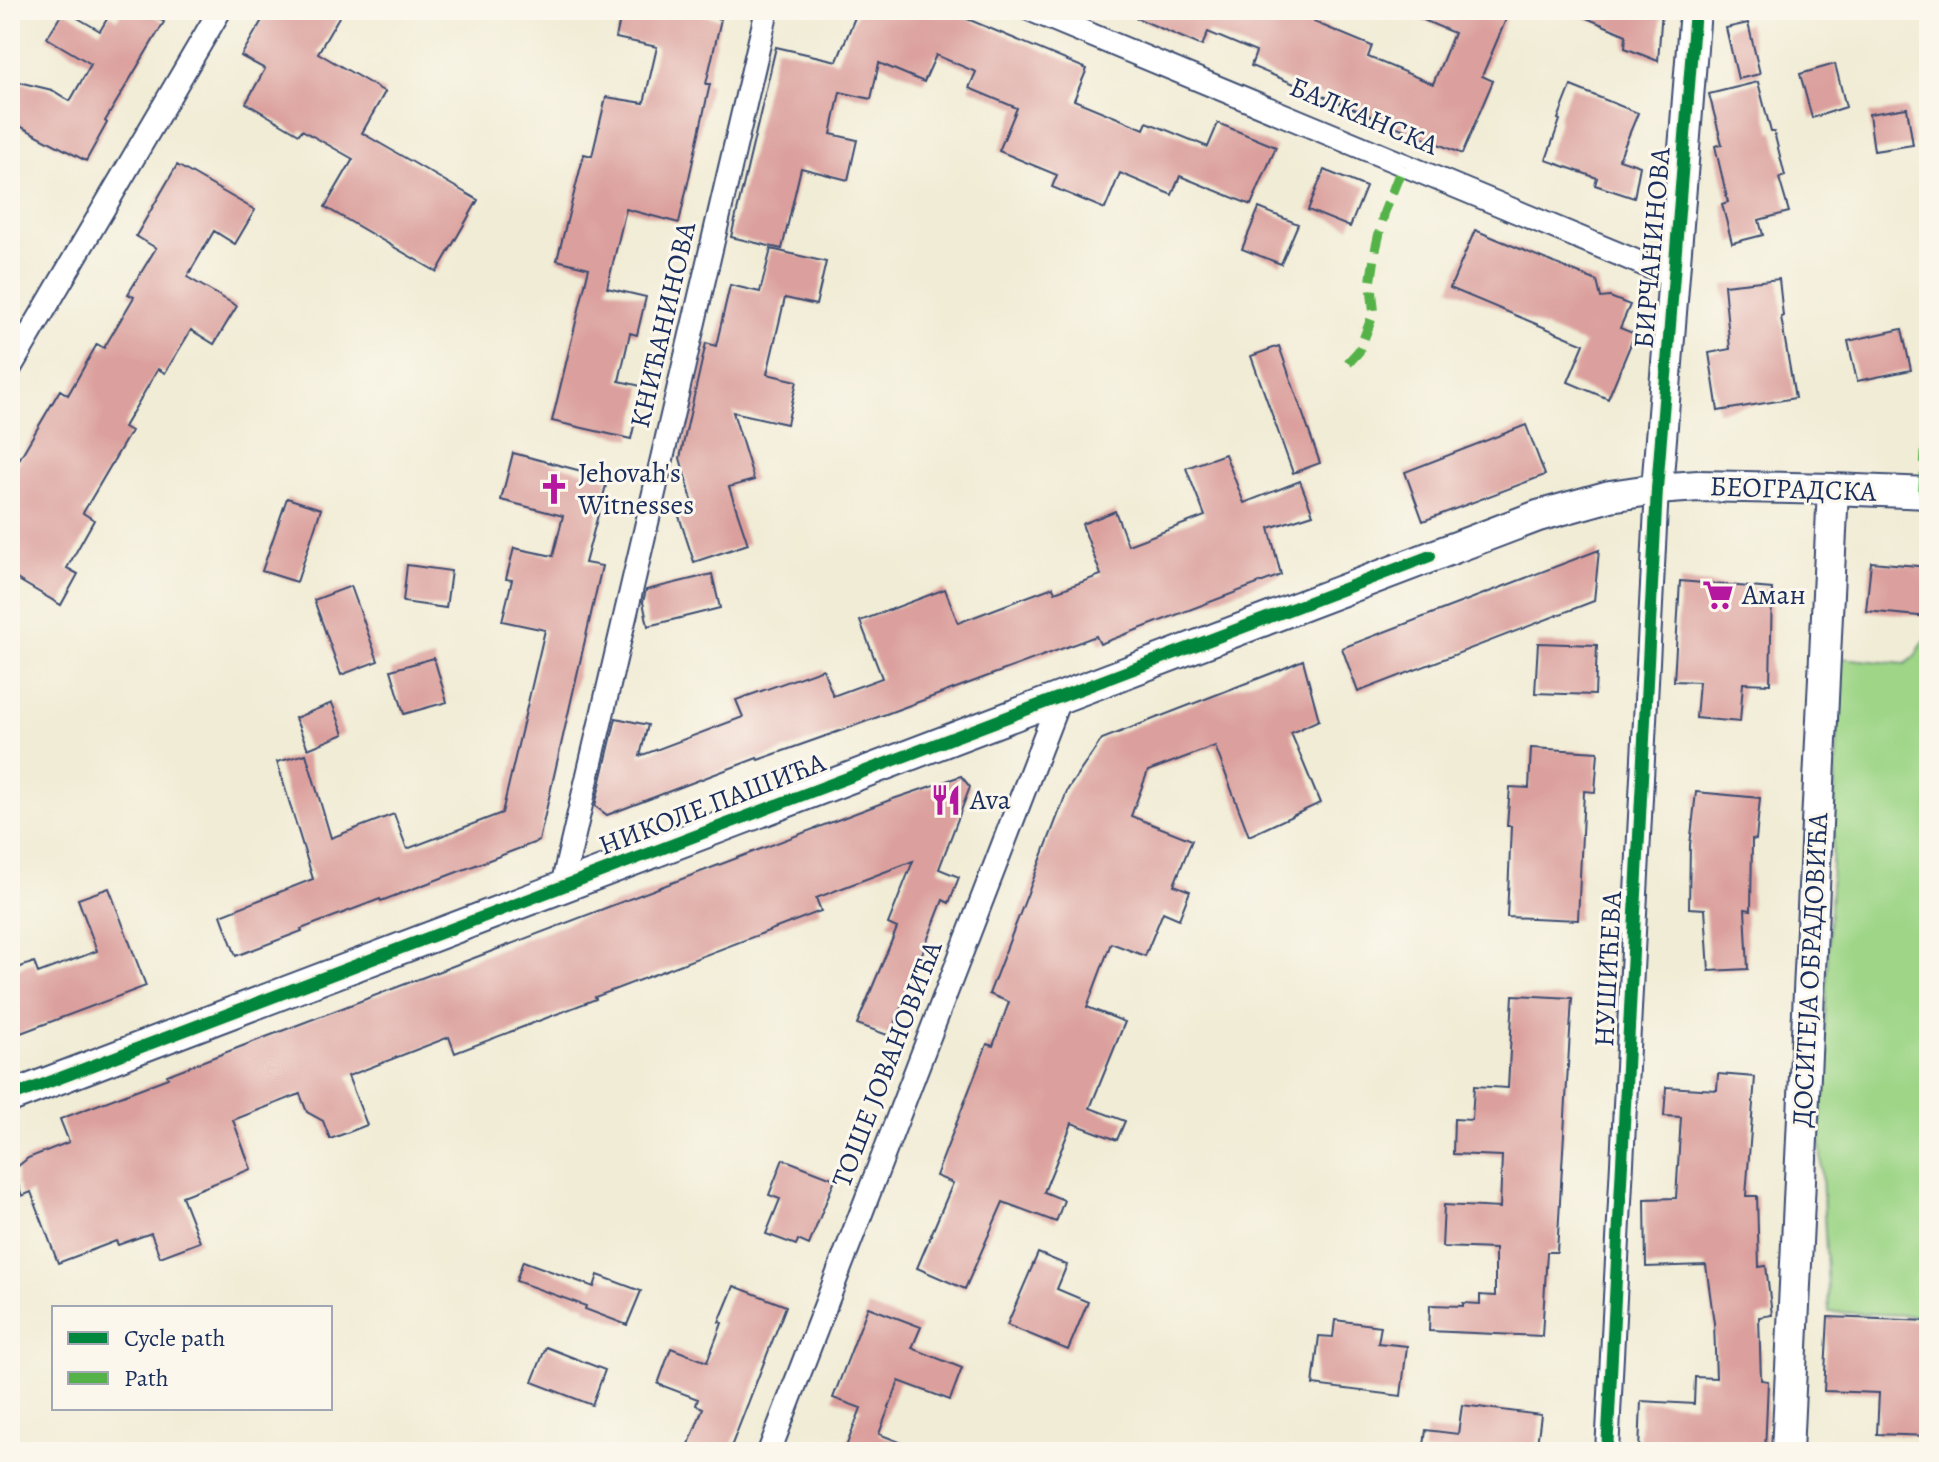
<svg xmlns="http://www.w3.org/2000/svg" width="1939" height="1462" viewBox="0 0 1939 1462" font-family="Alegreya,serif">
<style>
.green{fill:#9ed587;stroke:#5c8272;stroke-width:2}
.building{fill:#dba09d}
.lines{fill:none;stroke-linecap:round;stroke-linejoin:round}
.street-casing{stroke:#3b4b70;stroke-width:26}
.secondary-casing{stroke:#3b4b70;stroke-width:34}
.street{stroke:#fff;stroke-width:22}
.secondary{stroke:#fff;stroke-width:30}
.quiet{stroke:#55b248;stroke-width:10;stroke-dasharray:20 10;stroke-linecap:butt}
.cycleway-casing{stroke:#fbf7ec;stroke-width:17}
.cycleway{stroke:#00873e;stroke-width:12}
.labels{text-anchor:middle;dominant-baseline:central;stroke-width:6;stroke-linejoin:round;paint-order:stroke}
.street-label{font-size:28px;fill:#1b2f5e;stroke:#fbf7ec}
.poi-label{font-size:28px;fill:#1b2f5e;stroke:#fbf7ec;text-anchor:start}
</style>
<rect width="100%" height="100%" fill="#fbf7ec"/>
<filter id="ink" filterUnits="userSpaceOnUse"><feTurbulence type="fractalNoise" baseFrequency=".0125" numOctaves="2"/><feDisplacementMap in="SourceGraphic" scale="16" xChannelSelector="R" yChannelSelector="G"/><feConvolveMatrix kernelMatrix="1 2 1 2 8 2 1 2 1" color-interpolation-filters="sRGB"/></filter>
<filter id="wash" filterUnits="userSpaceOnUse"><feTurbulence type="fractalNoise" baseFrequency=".006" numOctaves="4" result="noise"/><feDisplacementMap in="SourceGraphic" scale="32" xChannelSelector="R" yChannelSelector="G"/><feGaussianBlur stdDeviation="1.8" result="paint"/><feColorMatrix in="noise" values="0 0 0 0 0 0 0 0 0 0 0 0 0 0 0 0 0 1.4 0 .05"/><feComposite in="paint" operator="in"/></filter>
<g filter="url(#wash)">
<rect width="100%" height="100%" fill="#f1ecd5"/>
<path class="green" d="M1924,641L1929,642V1316L1829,1312L1820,1136L1841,658L1905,664L1915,656Z"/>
<g id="blocks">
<path class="building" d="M64,10L100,31L110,14L117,19L122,10H144L164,22L105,121L107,123L86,161L10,121V80L52,90L70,101L91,64L47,38Z
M268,10H343L318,53L385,92L362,133L478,200L437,272L325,207L353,159L302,130L299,134L246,103L265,69L241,56Z
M622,10H680L721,19L706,84H710L679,223L626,209L607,288L646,297L637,335L630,333L619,381L641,386V395L631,439L552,421L589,268L557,260L584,154L592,156L606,97L644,103L657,47L616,38Z
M858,10H946L1087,69L1074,100L1144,129L1147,122L1208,147L1218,123L1276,147L1251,205L1180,176L1172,195L1120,173L1105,209L1052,187L1057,175L999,151L1017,108L969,88L976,72L936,55L924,82L879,63L871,99L840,92L831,134L857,140L848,180L801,168L782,249L731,237L776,47L837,61Z
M1118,10H1319L1314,22L1372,46L1368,57L1433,84L1454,33L1400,10H1510L1482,76L1493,81L1462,154L1251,66L1256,52L1208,32L1202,46Z
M1568,10H1662L1658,61L1625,48L1626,35Z
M1748,23L1760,74L1738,79L1726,28Z
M1835,64L1846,107L1812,118L1800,74Z
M1758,82L1771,132H1774L1785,176L1779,178L1789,212L1759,220L1763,235L1732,243L1722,204L1728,202L1715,146L1722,144L1709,94Z
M1571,86L1638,113L1619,159L1640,166L1634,198L1595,185L1597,178L1546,160L1560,120L1558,119Z
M1907,108L1913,145L1874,151L1869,114Z
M177,165L255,210L235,244L214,231L187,277L237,306L214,344L191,330L165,373L158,369L124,427L131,431L83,513L94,520L67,568L78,574L61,605L10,575V475L60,390L68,395L97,344L104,348L134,297L128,294L156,248L136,236Z
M1324,170L1366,187L1350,227L1308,210Z
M1259,208L1298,224L1281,264L1242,249Z
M1475,230L1597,281L1601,298L1610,297L1630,305L1620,328L1635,334L1608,399L1568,382L1584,344L1450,288Z
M771,249L826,262L816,305L785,298L767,374L797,381L787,424L733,412L754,480L729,487L748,544L694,562L677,510L693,504L680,458L706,343L716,346L730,285L760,292Z
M1779,279L1783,316L1781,317L1795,398L1718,411L1709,353L1730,349L1724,285Z
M1902,329L1911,370L1857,381L1848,341Z
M1279,346L1320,463L1293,473L1251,356Z
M1526,425L1545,475L1423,521L1405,472Z
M513,453L608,478L585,563L602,566L539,841L381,901L380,899L301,929L302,931L236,956L221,915L313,879L277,762L306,754L331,838L394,814L407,849L502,813L545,630L502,621L512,580L506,579L514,548L553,556L563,516L501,500Z
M1225,454L1244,503L1300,481L1313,514L1269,528L1281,575L1100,644L1096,636L851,727L758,760L757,758L607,815L595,806L616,718L648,725L640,756L743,717L736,700L823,669L833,696L882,678L860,621L945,589L958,623L1053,587L1055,592L1101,575L1082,524L1115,511L1128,545L1205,516L1186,468Z
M287,498L321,509L297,582L262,571Z
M1599,550L1594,601L1358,692L1342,648Z
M1871,562L1929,567V617L1866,611Z
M407,565L451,571L446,608L403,602Z
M712,574L720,608L648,626L643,602L646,590Z
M1680,581L1772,589L1770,684L1743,683L1740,722L1696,718L1699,682L1674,681Z
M351,586L378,661L341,675L314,600Z
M1538,643L1597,645L1595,695L1535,693Z
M434,658L447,702L404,714L391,670Z
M1303,660L1319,720L1291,733L1320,803L1249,836L1215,746L1148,771L1131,816L1192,840L1174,885L1190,891L1179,919L1163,912L1145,956L1111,943L1087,1007L1125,1022L1090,1108L1125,1121L1117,1140L1072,1123L1044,1192L1064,1200L1056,1222L1003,1202L965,1289L917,1268L953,1183L936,1176L987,1044L993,1046L1009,1002L989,994L1068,789L1102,739L1280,670Z
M332,703L344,734L308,749L295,718Z
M1531,748L1598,752L1595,792L1584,791L1578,920L1507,917L1511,826H1507L1510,787L1529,788Z
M961,776L970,787L939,869L959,877L949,903L943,900L890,1036L857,1024L897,928L888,924L913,861L816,898L821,911L595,997L596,999L455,1053L449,1037L348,1076L367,1125L349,1132L330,1139L323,1121L307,1112L300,1094L233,1120L251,1169L182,1196L200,1242L160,1257L151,1233L118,1245L116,1241L58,1263L31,1192L22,1196L17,1182V1167L28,1158L69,1142L60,1119L168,1078L167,1075L258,1040L890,800Z
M1696,792L1760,798L1756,840L1752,839L1751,910L1745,909L1748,969L1709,971L1705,909L1689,908L1690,845Z
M109,888L146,986L10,1037V971L34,962L38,973L97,951L78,899Z
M1513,995L1572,998L1557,1252H1547L1542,1336L1429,1331L1430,1305L1463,1306V1303L1480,1304V1295L1495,1296V1249L1442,1247L1444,1205L1500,1208L1502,1156L1453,1154L1454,1119L1472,1120L1474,1086L1508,1088Z
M1718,1074L1755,1077L1746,1196H1757L1759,1267L1766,1266L1772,1315L1759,1317L1761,1380L1768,1381L1765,1452H1639L1641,1401L1694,1404L1695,1377L1716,1378L1714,1323L1706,1265L1646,1267L1645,1199L1676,1198L1681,1117L1664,1116L1666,1087L1717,1090Z
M783,1159L835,1179L809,1245L798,1240L796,1245L766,1234L780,1199L769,1195Z
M1038,1253L1067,1265L1057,1289L1088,1302L1068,1350L1007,1325Z
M523,1261L594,1287L598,1275L641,1291L627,1325L585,1309L586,1306L516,1281Z
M734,1286L786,1306L729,1452H686L703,1408L696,1405L698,1399L658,1384L671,1348L707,1362L722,1323L719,1322Z
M868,1307L921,1327L912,1348L962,1368L950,1400L899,1381L879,1434L920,1450V1452H844L861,1408L833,1398Z
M1828,1317L1929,1321V1436L1877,1434L1879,1393L1824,1391Z
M1335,1320L1381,1326L1378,1343L1407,1346L1401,1396L1313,1385L1319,1336L1333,1337Z
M546,1347L605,1370L592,1405L532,1382Z
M1462,1405L1541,1415L1536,1452H1423L1426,1430L1458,1434Z"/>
</g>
</g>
<g filter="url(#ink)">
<use href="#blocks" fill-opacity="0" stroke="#3b4b70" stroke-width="2"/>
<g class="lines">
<defs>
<path id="street" d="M1031,10L1674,277
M10,368L220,10
M562,886L767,10
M769,1452L1060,697
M1607,1452L1657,489"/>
<path id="secondary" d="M1657,489L1695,10
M10,1097L1538,516L1610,496L1657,489L1698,486L1833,489L1929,493
M1787,1452L1833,489"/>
</defs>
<use href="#street" class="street-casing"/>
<use href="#secondary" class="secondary-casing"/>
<use href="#street" class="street"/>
<use href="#secondary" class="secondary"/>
<path class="quiet" d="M1348,363L1359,351L1374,312L1371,281L1376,248L1384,213L1403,165
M1923,493L1929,399"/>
<defs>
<path id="cycleway" d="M10,1097L1430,556
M1607,1452L1657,489L1695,10"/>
</defs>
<use href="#cycleway" class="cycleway-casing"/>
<use href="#cycleway" class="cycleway"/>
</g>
</g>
<defs>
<symbol id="church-bare" viewBox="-9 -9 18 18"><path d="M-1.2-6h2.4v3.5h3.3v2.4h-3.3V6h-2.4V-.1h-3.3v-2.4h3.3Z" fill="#b5179e" stroke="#fbf7ec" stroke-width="2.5" paint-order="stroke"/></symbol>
<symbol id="supermarket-bare" viewBox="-9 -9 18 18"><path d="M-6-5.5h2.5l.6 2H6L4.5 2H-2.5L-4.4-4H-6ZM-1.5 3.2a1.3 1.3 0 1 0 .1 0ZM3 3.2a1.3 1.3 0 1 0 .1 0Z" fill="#b5179e" stroke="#fbf7ec" stroke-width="2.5" paint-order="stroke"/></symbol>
<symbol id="restaurant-bare" viewBox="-9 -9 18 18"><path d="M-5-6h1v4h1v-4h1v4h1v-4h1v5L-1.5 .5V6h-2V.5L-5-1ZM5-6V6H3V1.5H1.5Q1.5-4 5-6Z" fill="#b5179e" stroke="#fbf7ec" stroke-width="2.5" paint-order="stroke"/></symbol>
</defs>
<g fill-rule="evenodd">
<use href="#church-bare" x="532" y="467" width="44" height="44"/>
<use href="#supermarket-bare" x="1696" y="573" width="44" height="44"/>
<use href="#restaurant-bare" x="924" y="778" width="44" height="44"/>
</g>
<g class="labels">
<g class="street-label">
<text transform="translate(1364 116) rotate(23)">БАЛКАНСКА</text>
<text transform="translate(1652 248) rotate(-85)">БИРЧАНИНОВА</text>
<text transform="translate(663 325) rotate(-77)">КНИЋАНИНОВА</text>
<text transform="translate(1793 489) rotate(2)">БЕОГРАДСКА</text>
<text transform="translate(712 804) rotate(-21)">НИКОЛЕ ПАШИЋА</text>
<text transform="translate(1608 969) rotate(-87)">НУШИЋЕВА</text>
<text transform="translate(1810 970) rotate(-87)">ДОСИТЕЈА ОБРАДОВИЋА</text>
<text transform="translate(887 1064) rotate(-69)">ТОШЕ ЈОВАНОВИЋА</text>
</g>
<g class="poi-label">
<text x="578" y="473">Jehovah's<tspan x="578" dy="32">Witnesses</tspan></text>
<text x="1742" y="595">Аман</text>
<text x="970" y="800">Ava</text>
</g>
</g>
<rect width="1939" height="1462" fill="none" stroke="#fbf7ec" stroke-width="40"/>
<rect x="52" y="1306" width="280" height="104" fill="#fbf7ec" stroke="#a1a7b3" stroke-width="2"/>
<rect x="68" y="1332" width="40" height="12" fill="#00873e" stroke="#a1a7b3" stroke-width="2"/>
<text x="124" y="1346" font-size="24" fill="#1b2f5e">Cycle path</text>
<rect x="68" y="1372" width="40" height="12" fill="#55b248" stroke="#a1a7b3" stroke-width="2"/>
<text x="124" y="1386" font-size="24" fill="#1b2f5e">Path</text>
</svg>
